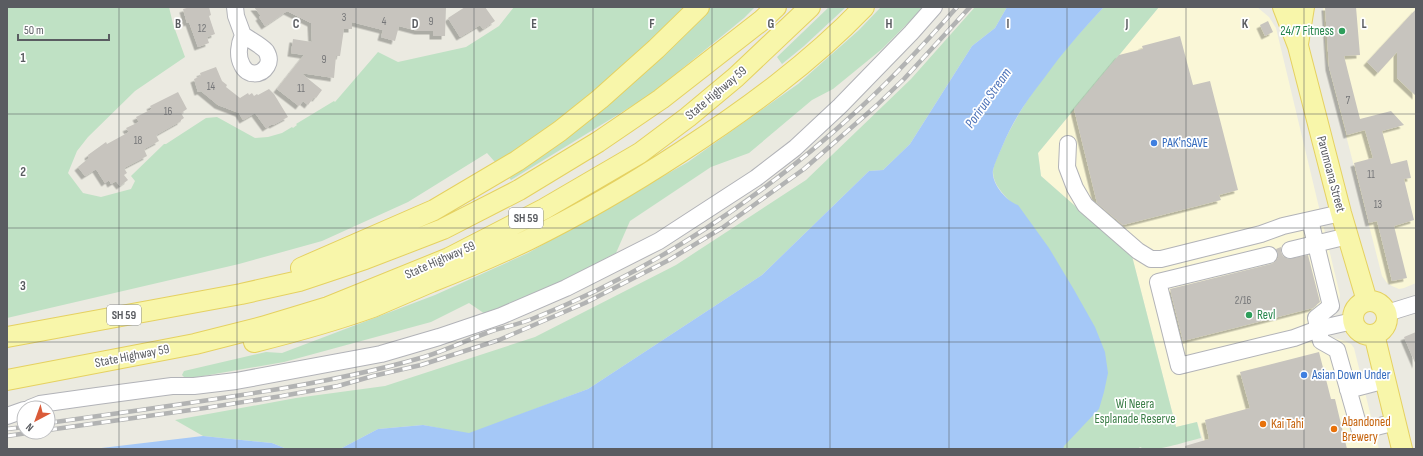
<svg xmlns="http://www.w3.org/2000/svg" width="1423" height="456" viewBox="0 0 1423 456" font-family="'Sofia Sans Condensed',sans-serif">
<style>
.commercial{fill:#faf7d7}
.green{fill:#bfe1c4}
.water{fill:#a5c8f7}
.building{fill:#c7c4be;filter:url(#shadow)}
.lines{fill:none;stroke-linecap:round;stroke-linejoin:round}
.minor-casing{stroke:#b2b3b8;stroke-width:18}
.major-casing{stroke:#e5d161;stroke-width:22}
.minor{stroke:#fff;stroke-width:16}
.major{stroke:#f8f6aa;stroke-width:20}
.rail-casing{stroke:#b2b3b3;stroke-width:4.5}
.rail{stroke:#fff;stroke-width:3;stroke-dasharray:9;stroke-linecap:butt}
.grid{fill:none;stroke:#5a5c61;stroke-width:1;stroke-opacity:0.55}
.leisure-dot{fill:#2e9e5b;stroke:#fff;stroke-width:1.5}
.shop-dot{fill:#3f7fe0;stroke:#fff;stroke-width:1.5}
.food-dot{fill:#e8710a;stroke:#fff;stroke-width:1.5}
.labels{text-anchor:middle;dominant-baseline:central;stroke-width:3.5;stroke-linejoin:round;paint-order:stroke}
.number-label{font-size:11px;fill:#757678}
.shield{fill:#fff;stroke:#8c8d90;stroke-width:1}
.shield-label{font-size:12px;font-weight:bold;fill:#5a5c61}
.leisure-label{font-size:13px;fill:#27864d;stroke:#fff;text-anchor:end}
.street-label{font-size:13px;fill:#5a5c61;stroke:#fff}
.shop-label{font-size:13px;fill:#366cbe;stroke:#fff;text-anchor:start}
.park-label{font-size:13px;fill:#3b7e47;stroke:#fff}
.food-label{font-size:13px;fill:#c56008;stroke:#fff;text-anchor:start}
.water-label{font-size:14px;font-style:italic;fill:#4b71b8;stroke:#fff}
.grid-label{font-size:13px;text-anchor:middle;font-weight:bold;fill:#5a5c61;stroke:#fff;stroke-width:3.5;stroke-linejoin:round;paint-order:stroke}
</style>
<defs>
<filter id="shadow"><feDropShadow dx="-3.5" dy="3.5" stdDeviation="0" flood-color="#0004"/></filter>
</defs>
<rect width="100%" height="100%" fill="#ebeae1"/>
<path class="commercial" d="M1159,7H1257L1269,17L1276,28L1340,295L1339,302L1335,309L1326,315L1331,337L1345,341L1351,344L1354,348L1379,449H1206L1197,422L1176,427L1132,256L1041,176L1038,153Z
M1323,7H1416V283L1404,288L1399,289L1392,286L1387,283L1382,276L1326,57Z"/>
<path class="green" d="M7,7H169L173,24L185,57L135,91L88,137L77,151L68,173L83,193L101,197L131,189L135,181L131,176L164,144H166L206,118L217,117L255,138L268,137L282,133L292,127L293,128L297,125L296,124L334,101L335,102L378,52L398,62L466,47L499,26L514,7H755L744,18L650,95L511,180L487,153L408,202L322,241L239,264L7,318Z
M829,7H846L804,46L782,64L777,57Z
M881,7H924L882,49L833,89L812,100L749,153L711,167L630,221L616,253L511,307L488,316L469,303L431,322L284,362L186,379L182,375L184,371L266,352L282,353L435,295L528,253L688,162L798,84L859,30Z
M975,7H1007L995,28L972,46L910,144L883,170L869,171L762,275L588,389L469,434L423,425L378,429L340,449H287L272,443L203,436L175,420L296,398L385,386L535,337L676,265L806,180L911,79Z
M1104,7H1159L1038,153L1041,176L1132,256L1176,427L1197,422L1201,438C1187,441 1152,454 1140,447L1138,449H820L1011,203C1004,194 993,185 993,172C993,165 998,156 1001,149C1022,99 1066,46 1104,7Z"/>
<path class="water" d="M1007,7H1104C1083,29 1063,52 1045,77C1027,100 1013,120 1002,147C999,154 995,162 993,170C991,183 1006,201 1018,205L1049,248L1073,288L1095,327L1105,352L1108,373L1104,392L1099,409L1064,446L1063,449H340L378,429L423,425L469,433L588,389L762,275L869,171L883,170L910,144L972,46L995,28Z
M203,436L272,443L287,449H93Z"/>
<path class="building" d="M190,7H209L211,15L209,16L215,34L207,37L209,43L198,47L189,22L187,23L183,9Z
M254,7H446L445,36H433V31H418L399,26L395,41L381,37L383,30L352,22V29H344L340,56H336L334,78L301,73L322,90L316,98L314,97L308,105L303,101L299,106L277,89L304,55L291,53L293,39L312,42L311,23L287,11L265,26L259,17L261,16Z
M465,7H485L495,21L483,29L480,25L460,37L448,18Z
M1325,7H1356L1360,55L1344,56L1360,119L1391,111L1404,125L1382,131L1391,164L1407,160L1411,178L1404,179L1414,220L1394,226L1407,278L1392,281L1377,221L1369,223L1354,163L1373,158L1365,130L1347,135L1329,67Z
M1416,9V96L1397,78V52L1378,73L1367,62Z
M1268,21L1273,32L1265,36L1260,25Z
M1180,36L1193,85L1210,81L1238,190L1219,195L1221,200L1123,225L1097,203L1074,109L1119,55L1143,49L1142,46Z
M216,67L222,81L227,85L226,87L240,98L248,93L249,95L252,93L254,96L257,94L258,95L269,89L274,94L288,117L273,125L272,124L266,128L255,113L243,120L239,113L218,105L201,91L198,92L194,79L201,76L200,73Z
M178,92L187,109L181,113L184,118L181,120V121L156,135L159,141L144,149L147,156L124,168L127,173L124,175L128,180L120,186L116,181L111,184L109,180L105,183L96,169L85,176L78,167L89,158L88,155L106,142L107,144L129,132L126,128L139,122L136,117L152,109L150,106Z
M1281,247V252L1283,256L1288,259L1308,255L1320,302L1313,308L1183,341L1170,289L1271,264L1275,262L1278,258V253L1276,249Z
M1416,332V365L1404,337Z
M1319,352L1331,399H1335L1347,449H1185V446L1209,439L1205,420L1250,408L1240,372Z"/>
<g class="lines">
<defs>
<path id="minor" d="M235,7L236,16L243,35
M243,35C249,39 262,46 266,51C269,56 270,61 267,66C261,76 247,76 242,65C237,56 239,44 243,35Z
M1068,144L1067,167L1075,188L1085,205L1138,251L1151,259H1161L1261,234L1283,226L1341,213
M1310,220L1331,306L1316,318L1321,341L1337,350L1360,431L1396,422
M1290,250L1348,236
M1269,255L1158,282L1179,366L1294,338L1318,329L1353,321
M1387,313L1416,304
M1348,390L1386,380
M30,408L40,404L97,396L172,386H194L236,381L381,354L439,337L501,316L566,288L659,241L756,178L795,148L840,106L911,33L934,7
M7,416L24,410"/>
<path id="major" d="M1283,7L1298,46L1341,213L1367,301
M1298,44L1304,7
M301,268L434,210L517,161L560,131L600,99L656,49L699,7
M1353 318a17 17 0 1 1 34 0a17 17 0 1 1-34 0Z
M1373,335L1376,342L1402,449
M7,337L241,294L299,281L365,259L443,229L519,190L598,142L661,99L761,21L776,7
M254,342C294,332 334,321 373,307C392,299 412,290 431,282C464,269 497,255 528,240C581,214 632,184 681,152C747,109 810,63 864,7
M7,380L195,344L262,327L328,307L449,258L544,209L640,153L688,117L736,77L810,7"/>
</defs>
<use href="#minor" class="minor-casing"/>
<use href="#major" class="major-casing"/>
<use href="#minor" class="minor"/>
<use href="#major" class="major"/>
<defs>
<path id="rail" d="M48,423C106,415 164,407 222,398C290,388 358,376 424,357C447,350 469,339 492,331C505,327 519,324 532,319C653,271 765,196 860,108C895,76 926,42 957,7
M7,429L24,427
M48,430L205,408L282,396L338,386L373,376L421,365L499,340L585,303L669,260L722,228L804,169L876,106L904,79L970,7
M7,436L34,432"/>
</defs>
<use href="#rail" class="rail-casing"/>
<use href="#rail" class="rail"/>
</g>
<path class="grid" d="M119,7V449M237,7V449M356,7V449M474,7V449M593,7V449M712,7V449M830,7V449M949,7V449M1067,7V449M1186,7V449M1304,7V449M7,114H1416M7,228H1416M7,342H1416"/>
<g class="leisure-dot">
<circle cx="1342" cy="31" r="4"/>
<circle cx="1249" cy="315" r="4"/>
</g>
<g class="shop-dot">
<circle cx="1154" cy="143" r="4"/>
<circle cx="1304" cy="375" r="4"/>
</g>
<g class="food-dot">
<circle cx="1263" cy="424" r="4"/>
<circle cx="1334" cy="429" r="4"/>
</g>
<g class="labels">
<g class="number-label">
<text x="344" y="17">3</text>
<text x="384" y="21">4</text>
<text x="431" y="21">9</text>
<text x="202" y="28">12</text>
<text x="324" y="59">9</text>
<text x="211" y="86">14</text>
<text x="301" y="88">11</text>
<text x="1348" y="100">7</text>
<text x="168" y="111">16</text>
<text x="138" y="140">18</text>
<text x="1371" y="174">11</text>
<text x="1378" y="204">13</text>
<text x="1243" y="300">2/16</text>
</g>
<g class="shield">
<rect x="509" y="208" width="34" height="20" rx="3"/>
<rect x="107" y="305" width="34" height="20" rx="3"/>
</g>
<g class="shield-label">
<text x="526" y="218">SH 59</text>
<text x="124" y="315">SH 59</text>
</g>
<g class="leisure-label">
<text x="1334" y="31">24/7 Fitness</text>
<text x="1257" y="315" text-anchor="start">Revl</text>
</g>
<g class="street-label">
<text transform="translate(716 93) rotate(-40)">State Highway 59</text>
<text transform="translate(1331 174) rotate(75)">Parumoana Street</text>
<text transform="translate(440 260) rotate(-24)">State Highway 59</text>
<text transform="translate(132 356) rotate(-11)">State Highway 59</text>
</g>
<g class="shop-label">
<text x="1162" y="143">PAK'nSAVE</text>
<text x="1312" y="375">Asian Down Under</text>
</g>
<g class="park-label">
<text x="1135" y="404">Wi Neera<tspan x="1135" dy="15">Esplanade Reserve</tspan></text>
</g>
<g class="food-label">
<text x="1342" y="422">Abandoned<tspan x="1342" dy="15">Brewery</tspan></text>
<text x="1271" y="424">Kai Tahi</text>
</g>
<g class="water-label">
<text transform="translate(988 98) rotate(-55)">Porirua Stream</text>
</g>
</g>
<g class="grid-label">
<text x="178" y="28">B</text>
<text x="296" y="28">C</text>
<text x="415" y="28">D</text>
<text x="534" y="28">E</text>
<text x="652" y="28">F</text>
<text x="771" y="28">G</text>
<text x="889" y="28">H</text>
<text x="1008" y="28">I</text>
<text x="1127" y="28">J</text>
<text x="1245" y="28">K</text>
<text x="1364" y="28">L</text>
<text x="23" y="62">1</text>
<text x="23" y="176">2</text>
<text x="23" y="290">3</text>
</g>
<rect width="1423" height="456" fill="none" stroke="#5a5c61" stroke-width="16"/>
<g transform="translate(36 420) rotate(221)"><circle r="19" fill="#ffffff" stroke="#bdbec0"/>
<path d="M0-3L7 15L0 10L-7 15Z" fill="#da5b39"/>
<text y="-6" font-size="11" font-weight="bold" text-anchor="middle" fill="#5a5c61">N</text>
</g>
<path d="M18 34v6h91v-6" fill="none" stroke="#5a5c61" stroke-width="2"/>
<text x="24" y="34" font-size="12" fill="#5a5c61" stroke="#ffffff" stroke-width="3" paint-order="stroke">50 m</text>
</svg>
